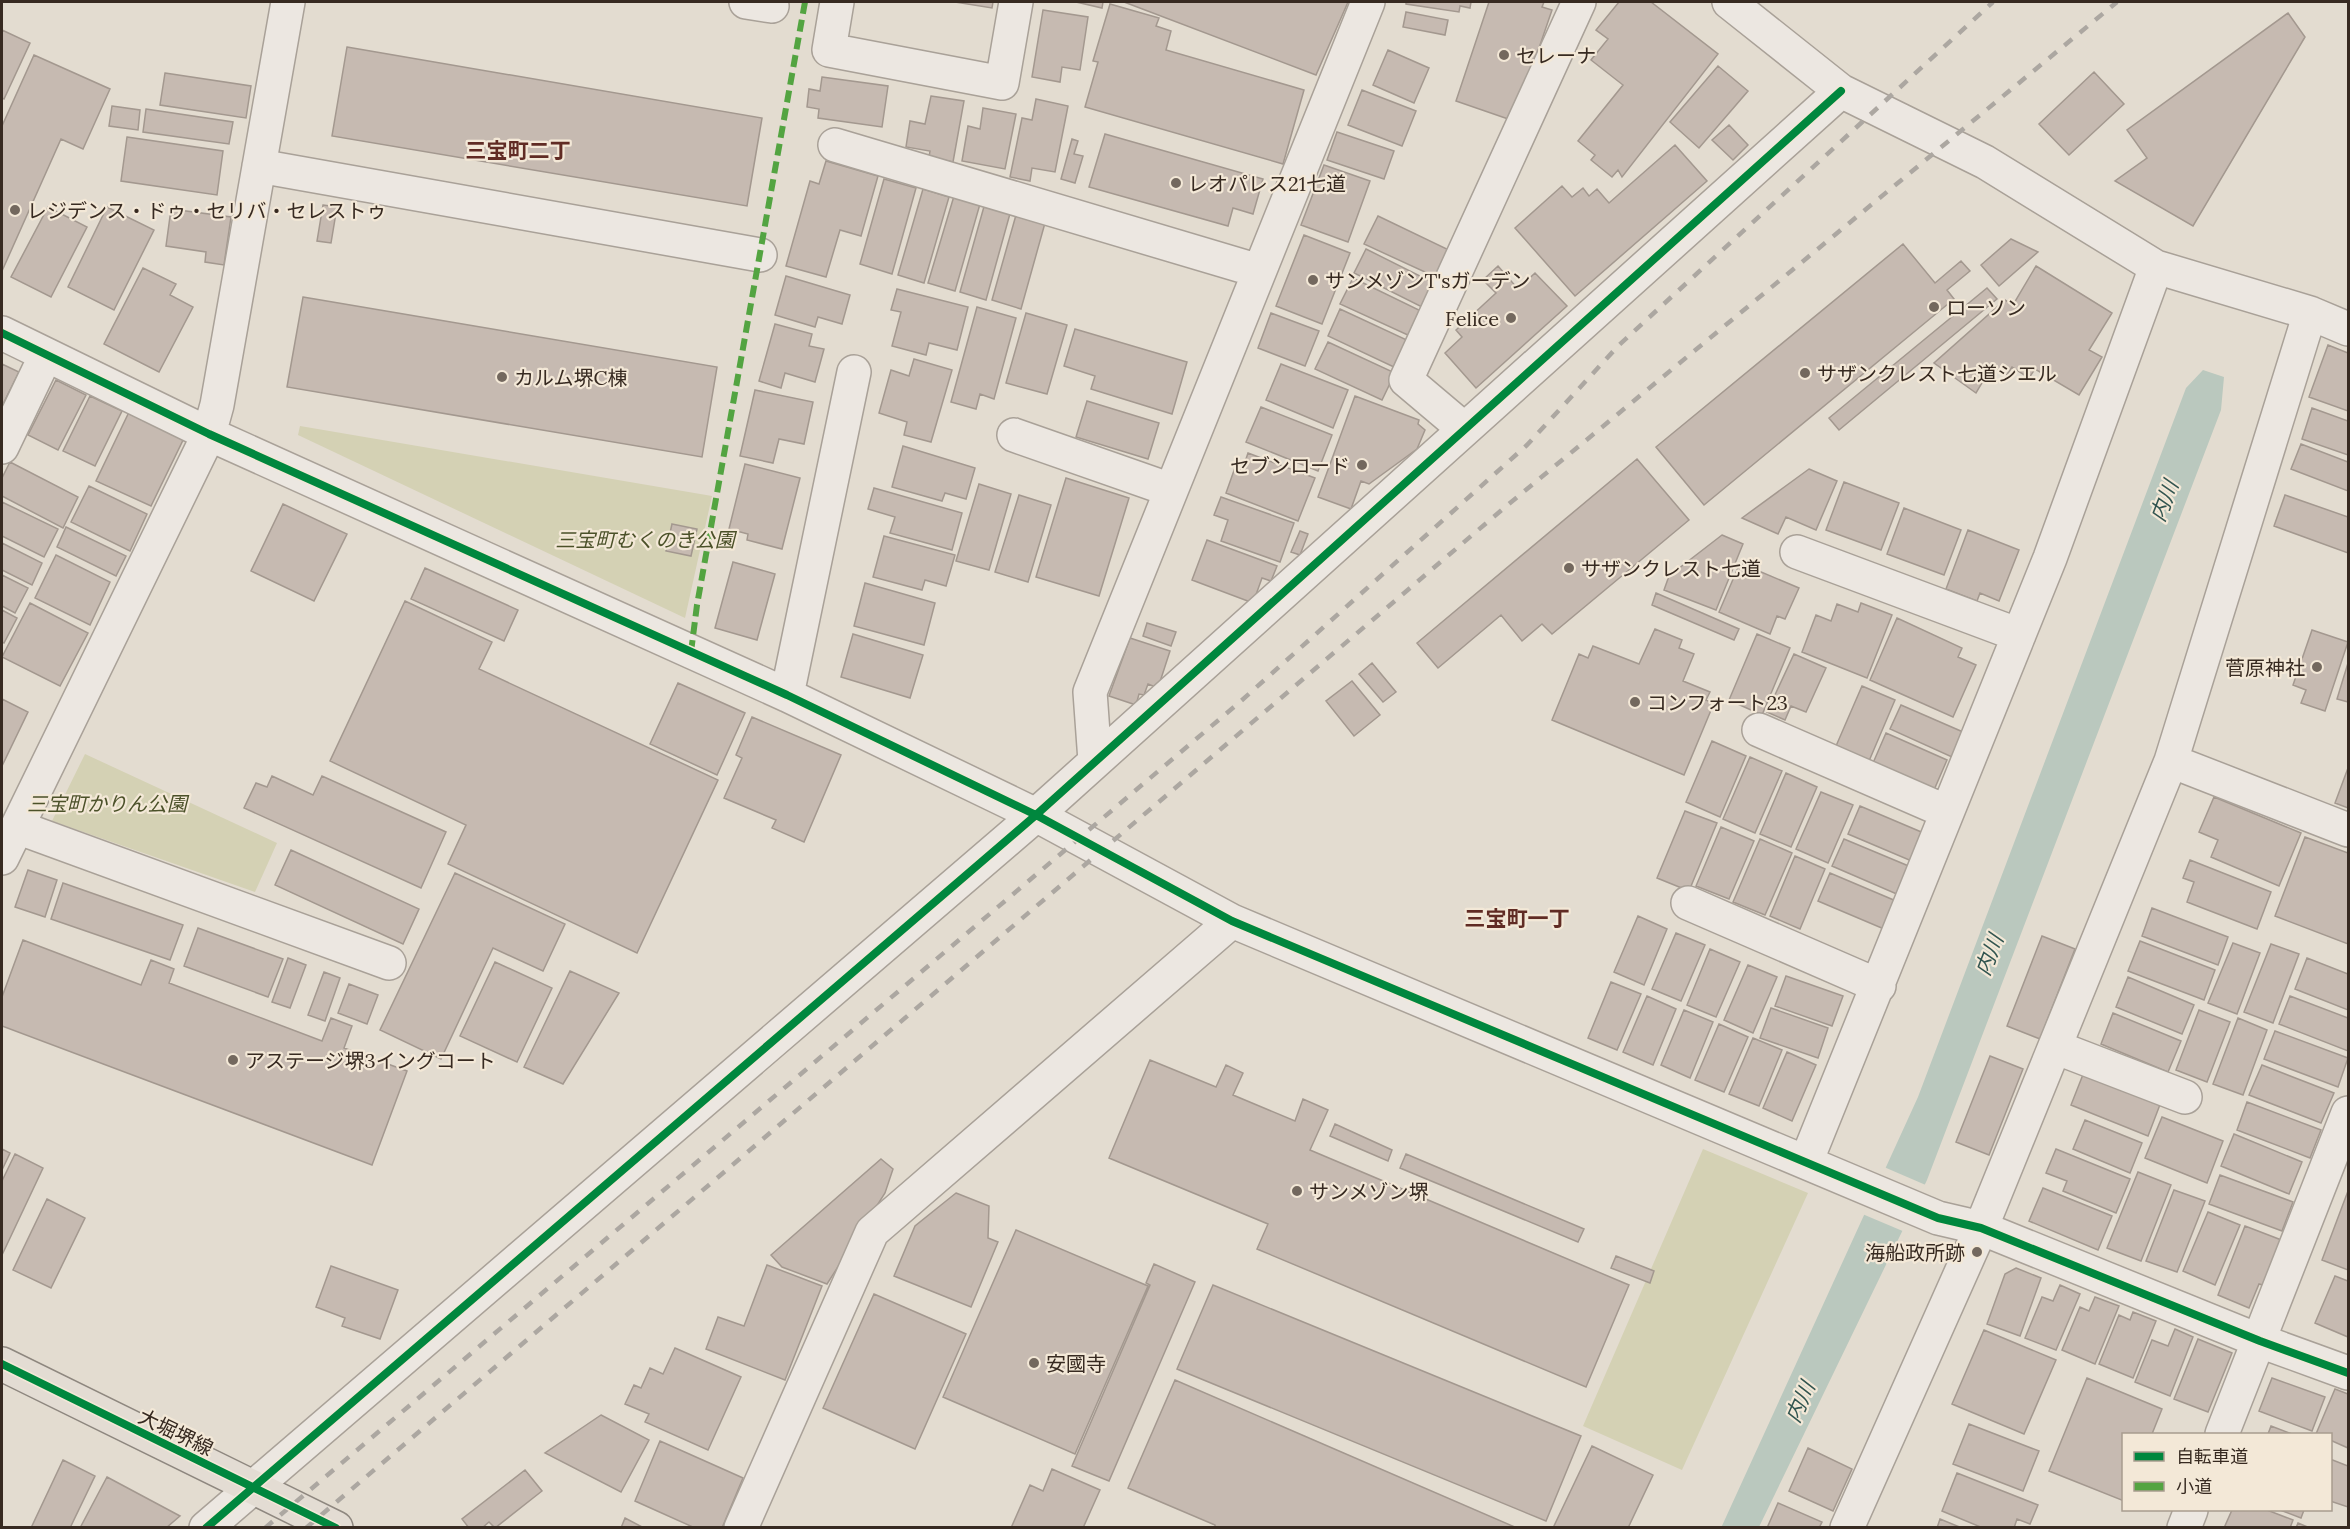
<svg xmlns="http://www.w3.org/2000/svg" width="2350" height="1529" viewBox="0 0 2350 1529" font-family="Lora,'Noto Sans JP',serif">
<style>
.green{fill:#d4d1b4}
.water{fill:#bac8be}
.pier{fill:#e3dcd0}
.building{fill:#c6bab1;stroke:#a3988f;stroke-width:1.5}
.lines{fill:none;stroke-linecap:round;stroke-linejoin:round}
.minor-casing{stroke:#a9a198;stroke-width:36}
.major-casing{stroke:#8e877f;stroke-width:36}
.minor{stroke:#ece7e1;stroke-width:33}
.major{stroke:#e3dcd3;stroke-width:33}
.rail{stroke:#aca7a1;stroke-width:4.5;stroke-dasharray:10 10;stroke-linecap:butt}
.quiet{stroke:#53a441;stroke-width:6;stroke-dasharray:12 6;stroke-linecap:butt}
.cycleway-casing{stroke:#f3e8d7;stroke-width:11}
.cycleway{stroke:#00873e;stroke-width:8}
.poi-dot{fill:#73685e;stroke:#f3e8d7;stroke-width:2}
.labels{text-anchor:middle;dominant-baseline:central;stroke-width:4.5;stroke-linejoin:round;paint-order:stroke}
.poi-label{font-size:20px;fill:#372a21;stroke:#f3e8d7;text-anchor:start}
.park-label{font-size:20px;font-style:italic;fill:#4b5129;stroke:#f3e8d7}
.street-label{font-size:20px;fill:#372a21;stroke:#f3e8d7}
.neighbourhood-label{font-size:21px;font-weight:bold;fill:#602b24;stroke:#f3e8d7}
.water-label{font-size:21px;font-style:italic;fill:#325550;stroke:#f3e8d7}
</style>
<rect width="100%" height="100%" fill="#e3dcd0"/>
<path class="green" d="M300,426L712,496L685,618L298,435Z
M85,754L277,843L255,892L52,821Z
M1703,1149L1808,1193L1682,1470L1583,1426Z"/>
<path class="water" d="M2203,370L2224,377L2221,410L1927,1180L1759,1527L1721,1528L1918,1097L2186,388Z"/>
<path class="pier" d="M1884,1167L1928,1186L1905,1232L1860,1213Z"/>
<path class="building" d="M955,2H993L992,8Z
M1076,2H1103L1102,8Z
M1124,2H1348L1316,75Z
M1406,2H1471L1470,8L1460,6L1459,12L1406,4Z
M1489,2H1544L1542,7L1552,10L1514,121L1456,101Z
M1619,2H1651L1718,54L1622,177L1618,170L1612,177L1591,160L1595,155L1578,141L1623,85L1591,60L1608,39L1596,30Z
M1110,4L1159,18L1156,26L1171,31L1166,50L1304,90L1283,164L1085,107L1098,62L1093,61Z
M1043,10L1088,17L1080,70L1062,67L1060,82L1032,77Z
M1406,12L1448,20L1445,35L1403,27Z
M2288,13L2305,37L2193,226L2115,181L2147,158L2127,130Z
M2,30L30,43L4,99L2,98Z
M347,47L762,118L747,206L332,136Z
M1388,50L1429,68L1414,103L1373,85Z
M34,55L110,89L83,149L61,139L2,271V126Z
M1718,66L1748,91L1699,148L1670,122Z
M2094,72L2124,104L2069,155L2039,124Z
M165,73L251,86L246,118L160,105Z
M822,77L888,86L882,127L818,118L819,109L807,107L809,89L820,91Z
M1362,90L1416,111L1402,146L1348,125Z
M931,96L964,101L953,162L929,157L930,151L906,147L910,121L925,124Z
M1036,99L1068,106L1055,172L1032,168L1030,181L1010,177L1022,118L1032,120Z
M112,106L140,110L138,130L109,126Z
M983,108L1016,114L1005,169L962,161L968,126L980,129Z
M146,109L233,122L229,144L143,132Z
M1729,125L1748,145L1733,160L1712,140Z
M1337,132L1394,151L1384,179L1327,160Z
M1105,134L1263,179L1253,214L1233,208L1228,226L1089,187Z
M127,137L223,151L217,195L121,181Z
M1072,139L1078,141L1074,154L1083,156L1075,183L1061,179Z
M1675,145L1707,181L1575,296L1515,228L1562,186L1572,197L1583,188L1589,196L1597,189L1609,203Z
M826,161L878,176L861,236L840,230L826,277L786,266L810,181L819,184Z
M1324,165L1370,181L1348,242L1301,225Z
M884,179L916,188L892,274L860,264Z
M923,189L949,197L924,283L898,275Z
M954,196L980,204L955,291L928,283Z
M985,203L1011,210L986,300L960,292Z
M323,205L337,207L331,243L317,241Z
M48,207L87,227L51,297L11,277Z
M107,207L154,230L114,310L68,287Z
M171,209L231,217L224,265L205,262L206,252L166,246Z
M1016,215L1045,223L1021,309L992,300Z
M1378,216L1451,251L1438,278L1364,244Z
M1304,235L1350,253L1322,324L1276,306Z
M2011,239L2038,252L1999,286L1981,265Z
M1903,244L1935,283L1961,261L1970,271L1947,290L1954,299L1704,505L1656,447Z
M1366,249L1436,284L1424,308L1354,273Z
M1498,266L1518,289L1535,273L1567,306L1476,388L1445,353L1462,337L1456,330L1496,293L1483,280Z
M2036,266L2112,313L2089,350L2102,357L2079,395L2035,369L2029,378L2012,367L2007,375L1992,366L1976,393L1934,363L2005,300L2013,305Z
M143,268L176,284L170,295L193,307L159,372L104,344Z
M786,276L850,295L842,324L818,317L815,327L775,315Z
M1353,278L1423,312L1410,336L1340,304Z
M1987,288L1997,299L1839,430L1829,418Z
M897,289L968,307L957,350L929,343L926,355L892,346L901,312L891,310Z
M303,297L717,367L702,457L287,387Z
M977,307L1016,318L994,399L980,394L976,409L951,402Z
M1340,309L1409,341L1396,368L1328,336Z
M1026,313L1067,325L1047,394L1006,383Z
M1271,313L1319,331L1305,366L1258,348Z
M775,324L812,334L809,346L824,349L815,382L785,373L781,388L759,381Z
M1075,329L1187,362L1172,414L1091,389L1095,376L1064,366Z
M1328,342L1395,373L1382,400L1315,369Z
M2328,345L2348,353V411L2309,397Z
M914,359L952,370L931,442L904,435L907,422L879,413L891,370L909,376Z
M2,364L19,372L2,406Z
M1281,364L1348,390L1333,428L1266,400Z
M56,380L86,395L58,450L28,435Z
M755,390L813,402L804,444L779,439L773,463L740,456Z
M90,396L122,411L95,466L63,451Z
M1355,396L1419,420L1418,424L1425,430L1417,449L1369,484L1361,481L1351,509L1318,497Z
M1087,401L1159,423L1148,459L1076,437Z
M1261,407L1332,435L1318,471L1246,442Z
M2312,408L2348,421V455L2302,439Z
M130,410L185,436L151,506L96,481Z
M2301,444L2348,462V491L2291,469Z
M903,446L975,468L966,499L945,493L942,501L892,487Z
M1248,453L1315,478L1298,521L1226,493L1237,462L1244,465Z
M1637,459L1689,520L1552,634L1542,624L1522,641L1501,615L1438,668L1417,643Z
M10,462L78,497L63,528L2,496V478Z
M745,464L800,478L782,549L747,540L748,534L729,529Z
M1809,469L1837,481L1816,530L1786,517L1778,534L1742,518Z
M1066,478L1129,498L1099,596L1036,577Z
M1844,482L1899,503L1881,550L1826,530Z
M979,484L1011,494L989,570L956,561Z
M89,486L147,514L130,551L71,522Z
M874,488L962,513L952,550L890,533L895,517L868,509Z
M1019,495L1051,505L1028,582L995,572Z
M2285,495L2348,517V553L2274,526Z
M1221,497L1294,523L1280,562L1221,541L1228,520L1214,515Z
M2,502L58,529L44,557L2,536Z
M283,504L347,534L314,601L251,571Z
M1904,508L1961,530L1944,575L1887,554Z
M672,524L697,529L691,556L666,551Z
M66,527L126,556L116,576L57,547Z
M1968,530L2019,550L1999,601L1980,593L1977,601L1946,589Z
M1300,531L1308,534L1300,555L1291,552Z
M1722,535L1743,544L1716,610L1664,590L1669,576Z
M884,536L955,555L946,586L925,580L922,590L873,577Z
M1207,540L1277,566L1271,581L1262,578L1253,603L1192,580Z
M2,543L42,563L32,585L2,570Z
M56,555L110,582L90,625L35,598Z
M733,562L775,574L757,640L715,628Z
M1740,563L1799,588L1785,619L1777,616L1770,634L1719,612Z
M425,568L518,610L504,641L411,599Z
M2,575L28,588L15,613L2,606Z
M865,583L935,603L924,645L854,626Z
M1656,593L1739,629L1734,640L1652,605Z
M405,601L492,642L479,669L718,780L637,953L448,864L466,825L330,761Z
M30,603L88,633L60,686L2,657Z
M1861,603L1892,615L1867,678L1802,652L1816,615L1831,621L1837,604L1858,612Z
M2,610L17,618L4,643L2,642Z
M1897,618L1962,648L1958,657L1976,665L1953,717L1870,680Z
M1147,623L1176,632L1171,646L1143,636Z
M1655,629L1682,640L1679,648L1694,654L1683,681L1710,692L1706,700L1714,703L1684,775L1552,720L1579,654L1588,658L1593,646L1639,664Z
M2312,630L2348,642L2325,711L2301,703L2306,690L2293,685Z
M853,634L923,655L910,698L841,677Z
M1757,634L1790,648L1762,715L1729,700Z
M1130,638L1170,651L1158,688L1148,684L1144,695L1139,694L1136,705L1109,696Z
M1794,654L1826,668L1806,712L1791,706L1785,720L1767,712Z
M1372,663L1396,692L1383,702L1359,674Z
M2348,663V702L2337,699Z
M1352,681L1380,715L1354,736L1326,701Z
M678,683L745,713L717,775L650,744Z
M1862,686L1895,700L1869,761L1836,746Z
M2,699L28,712L2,766Z
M1901,705L1963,732L1952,757L1890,729Z
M752,717L841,755L804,842L772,828L776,820L724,798L742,758L736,755Z
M1886,733L1947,760L1934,790L1873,763Z
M1712,741L1746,756L1720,817L1686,802Z
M1750,757L1782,771L1755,833L1723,819Z
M2348,768V808L2335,803Z
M1786,773L1817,787L1791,847L1760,834Z
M272,776L313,795L322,776L446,832L421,888L244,808L256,783L267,787Z
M1821,792L1853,805L1828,863L1796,849Z
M2214,797L2301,833L2279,886L2211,857L2218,840L2199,832Z
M1860,806L1926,834L1914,862L1848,834Z
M1685,811L1717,823L1689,891L1657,878Z
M1721,827L1754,841L1729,899L1696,886Z
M2305,837L2348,853V944L2275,916Z
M1760,839L1792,853L1765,915L1733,902Z
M1844,839L1911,867L1899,895L1832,866Z
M291,850L419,909L403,944L275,885Z
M1795,856L1825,869L1800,929L1770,916Z
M2190,860L2271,892L2257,929L2187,902L2194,882L2183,878Z
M28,870L57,880L45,917L15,907Z
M455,873L565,924L543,971L493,948L441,1059L380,1030Z
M1830,873L1896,901L1884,929L1818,901Z
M63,883L183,925L170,960L51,919Z
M2152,908L2228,937L2218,965L2142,936Z
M1638,916L1667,929L1644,985L1614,972Z
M198,928L283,959L268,997L184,966Z
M1676,933L1705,945L1681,1001L1652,989Z
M2042,936L2075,949L2040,1039L2007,1026Z
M23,940L141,985L151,960L174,969L169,983L322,1041L331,1018L352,1026L344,1048L407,1071L372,1165L2,1026V997Z
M2140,941L2215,970L2204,1000L2128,971Z
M2233,943L2260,953L2237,1014L2208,1003Z
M2271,944L2299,954L2273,1023L2244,1012Z
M1710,949L1740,962L1716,1017L1687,1005Z
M288,958L306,965L290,1008L272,1002Z
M2307,958L2348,974V1010L2295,989Z
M495,962L552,988L517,1062L460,1036Z
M1748,965L1777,977L1753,1033L1724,1020Z
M570,971L619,993L563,1084L524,1067Z
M324,972L340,978L325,1021L308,1015Z
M1786,976L1843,996L1832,1026L1775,1006Z
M2128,977L2194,1005L2182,1034L2116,1007Z
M1611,982L1641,994L1617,1050L1588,1038Z
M349,984L378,995L367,1024L338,1013Z
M1647,996L1676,1009L1653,1065L1623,1052Z
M2290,996L2348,1018V1051L2279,1024Z
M1771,1008L1828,1028L1818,1058L1760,1038Z
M1684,1010L1713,1022L1690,1078L1661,1065Z
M2199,1010L2230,1022L2207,1082L2176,1070Z
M2113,1013L2181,1041L2168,1072L2101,1044Z
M2238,1018L2267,1030L2243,1095L2213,1084Z
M1719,1024L1748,1037L1724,1092L1695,1080Z
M2275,1031L2348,1058L2338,1087L2264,1059Z
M1753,1038L1782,1050L1759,1106L1729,1094Z
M1787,1052L1816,1065L1792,1121L1763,1108Z
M1990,1056L2023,1069L1989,1155L1956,1142Z
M1150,1060L1216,1087L1226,1065L1243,1073L1233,1095L1295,1121L1303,1099L1328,1110L1310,1150L1629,1285L1586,1387L1257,1249L1268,1224L1109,1158Z
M2262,1065L2334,1093L2321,1123L2249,1095Z
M2084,1072L2161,1102L2148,1136L2071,1105Z
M2247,1102L2321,1130L2310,1158L2237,1130Z
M2162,1117L2223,1141L2207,1183L2145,1158Z
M2085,1120L2142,1143L2130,1173L2073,1149Z
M1335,1124L1392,1150L1388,1161L1330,1136Z
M2234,1134L2302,1162L2289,1194L2221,1166Z
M2,1149L10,1153L2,1170Z
M2056,1149L2130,1179L2116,1213L2063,1191L2067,1181L2046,1173Z
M15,1154L43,1168L2,1255V1181Z
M1406,1154L1584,1229L1578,1242L1400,1168Z
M881,1159L893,1169L885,1193L827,1284L782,1267L771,1255Z
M2138,1172L2171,1185L2141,1261L2107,1248Z
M2220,1175L2293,1202L2282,1231L2209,1204Z
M2043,1188L2112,1216L2098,1250L2029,1221Z
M2174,1190L2205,1201L2177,1272L2146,1261Z
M2348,1191V1270L2322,1260Z
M956,1193L989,1206L988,1238L998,1242L971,1307L894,1276L915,1226Z
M47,1199L85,1218L51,1288L13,1270Z
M2208,1212L2240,1225L2215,1285L2183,1271Z
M2245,1226L2284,1241L2266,1286L2259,1284L2249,1308L2218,1295Z
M1016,1230L1148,1286L1075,1454L943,1397Z
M1616,1256L1654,1271L1650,1283L1611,1268Z
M1154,1264L1195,1282L1109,1481L1072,1466L1150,1285L1146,1283Z
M767,1265L822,1286L785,1380L706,1349L718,1317L744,1326Z
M331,1266L398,1290L380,1339L342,1326L345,1318L316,1307Z
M2016,1268L2041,1278L2020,1336L1987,1324L2005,1274Z
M2335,1276L2348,1281V1337L2315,1323Z
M1213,1285L1581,1436L1546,1521L1177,1369Z
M2060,1285L2080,1294L2056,1350L2025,1338L2042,1297L2053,1301Z
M874,1294L966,1334L915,1449L823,1408Z
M2095,1297L2119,1306L2095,1364L2062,1350L2080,1307L2089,1311Z
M2133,1312L2156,1321L2133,1378L2099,1364L2119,1315L2130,1320Z
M2175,1329L2193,1337L2170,1396L2135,1382L2152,1340L2168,1346Z
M1984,1330L2056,1360L2024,1434L1952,1404Z
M2198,1339L2232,1353L2208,1412L2174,1399Z
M675,1348L741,1377L708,1450L645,1422L649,1414L625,1404L634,1385L641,1388L650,1368L663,1374Z
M2087,1378L2162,1409L2152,1434H2124V1501L2049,1471Z
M2272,1378L2325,1397L2312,1431L2259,1411Z
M1175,1380L1517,1528H1215V1525L1128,1488Z
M2335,1389L2348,1394V1448L2330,1440V1434H2316Z
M601,1415L649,1440L621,1492L545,1453Z
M1969,1424L2039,1451L2023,1491L1953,1464Z
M2271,1426L2292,1434H2268Z
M660,1441L743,1478L722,1528H695L635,1501Z
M1592,1446L1653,1475L1628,1528H1553Z
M1808,1448L1852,1469L1833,1511L1789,1491Z
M2330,1459L2348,1466V1507L2330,1501Z
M63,1460L95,1476L70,1528H31Z
M1052,1469L1100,1490L1083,1528H1011L1030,1485L1043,1491Z
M525,1470L542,1491L495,1528L489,1522L482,1528H469L462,1519Z
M1957,1473L2038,1505L2030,1524L2017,1519L2014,1528H1983L1942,1511Z
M107,1477L180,1516L166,1528H80Z
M1778,1503L1822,1522L1819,1528H1767Z
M2232,1510H2267L2293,1520L2290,1528H2224Z
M2280,1510H2304L2301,1518Z
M625,1518L644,1528H621Z
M1940,1519L1962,1528H1937Z
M2298,1523L2310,1528H2296Z"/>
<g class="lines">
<defs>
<path id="minor" d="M746,2L772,6
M837,2L829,50L1002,83L1016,2
M1729,2L1841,91L1985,162L2156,267L2310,313L2348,329
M835,145L1259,271
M259,166L760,255
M2,333L209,434L787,695L1036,815L1232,921L1938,1218L1981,1228L2260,1341L2348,1373
M1464,429L1406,380L1579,2
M1014,435L1171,490
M2,447L46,355
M1797,552L2019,635
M787,695L854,372
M1759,730L1947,812
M1095,761L1090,692L1368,2
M2171,761L2348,830
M17,827L389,963
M2,858L209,434L217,405L288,2
M1688,903L1879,986
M2055,1047L2185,1097
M1806,1162L2050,558L2156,267
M2222,1434L2348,1113
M206,1528L1036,815L1841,91
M741,1528L872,1232L1232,921
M1847,1528L1981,1228L2171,761L2310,313
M2184,1528L2191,1510"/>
<path id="major" d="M2,1364L336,1528"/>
</defs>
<use href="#minor" class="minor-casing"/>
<use href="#major" class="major-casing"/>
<use href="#minor" class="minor"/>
<use href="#major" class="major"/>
<path class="rail" d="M265,1528L1241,701L1527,445L1619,345L1993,2
M306,1528L1504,508L2117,2"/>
<path class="quiet" d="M691,652L697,605L805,2"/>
<defs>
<path id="cycleway" d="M2,333L209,434L787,695L1036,815L1232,921L1938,1218L1981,1228L2260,1341L2348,1373
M2,1364L336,1528
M206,1528L1036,815L1841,91"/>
</defs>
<use href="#cycleway" class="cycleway-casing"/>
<use href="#cycleway" class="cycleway"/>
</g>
<g class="poi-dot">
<circle cx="1504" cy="55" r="6"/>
<circle cx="1176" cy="183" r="6"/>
<circle cx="15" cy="210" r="6"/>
<circle cx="1313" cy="280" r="6"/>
<circle cx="1934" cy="307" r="6"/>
<circle cx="1511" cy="318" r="6"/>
<circle cx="1805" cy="373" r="6"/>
<circle cx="502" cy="377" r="6"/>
<circle cx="1362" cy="465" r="6"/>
<circle cx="1569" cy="568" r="6"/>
<circle cx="2317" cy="667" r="6"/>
<circle cx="1635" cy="702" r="6"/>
<circle cx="233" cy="1060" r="6"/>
<circle cx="1297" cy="1191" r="6"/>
<circle cx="1977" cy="1252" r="6"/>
<circle cx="1034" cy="1363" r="6"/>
</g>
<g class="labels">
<g class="poi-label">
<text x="1516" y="55">セレーナ</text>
<text x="1188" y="183">レオパレス21七道</text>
<text x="27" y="210">レジデンス・ドゥ・セリバ・セレストゥ</text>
<text x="1325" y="280">サンメゾンT'sガーデン</text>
<text x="1946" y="307">ローソン</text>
<text x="1499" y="318" text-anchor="end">Felice</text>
<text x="1817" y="373">サザンクレスト七道シエル</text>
<text x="514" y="377">カルム堺C棟</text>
<text x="1350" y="465" text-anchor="end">セブンロード</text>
<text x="1581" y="568">サザンクレスト七道</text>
<text x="2305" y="667" text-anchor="end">菅原神社</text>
<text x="1647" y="702">コンフォート23</text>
<text x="245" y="1060">アステージ堺3イングコート</text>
<text x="1309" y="1191">サンメゾン堺</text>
<text x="1965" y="1252" text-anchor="end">海船政所跡</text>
<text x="1046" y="1363">安國寺</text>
</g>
<g class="park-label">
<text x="645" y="539">三宝町むくのき公園</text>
<text x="107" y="803">三宝町かりん公園</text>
</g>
<g class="street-label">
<text transform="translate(176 1432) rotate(26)">大堀堺線</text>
</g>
<g class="neighbourhood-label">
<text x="518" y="150">三宝町二丁</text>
<text x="1517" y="918">三宝町一丁</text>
</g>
<g class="water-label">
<text transform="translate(2164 501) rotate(-69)">内川</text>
<text transform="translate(1989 955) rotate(-69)">内川</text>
<text transform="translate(1800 1402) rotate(-66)">内川</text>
</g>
</g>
<rect width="2350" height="1529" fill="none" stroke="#372a21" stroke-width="6"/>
<rect x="2122" y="1433" width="210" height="78" fill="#f3e8d7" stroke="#a89c8e" stroke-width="1.5"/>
<rect x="2134" y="1452" width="30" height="9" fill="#00873e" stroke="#a89c8e" stroke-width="1.5"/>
<text x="2176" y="1463" font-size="18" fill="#372a21">自転車道</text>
<rect x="2134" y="1482" width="30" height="9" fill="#53a441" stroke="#a89c8e" stroke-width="1.5"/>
<text x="2176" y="1493" font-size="18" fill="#372a21">小道</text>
</svg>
